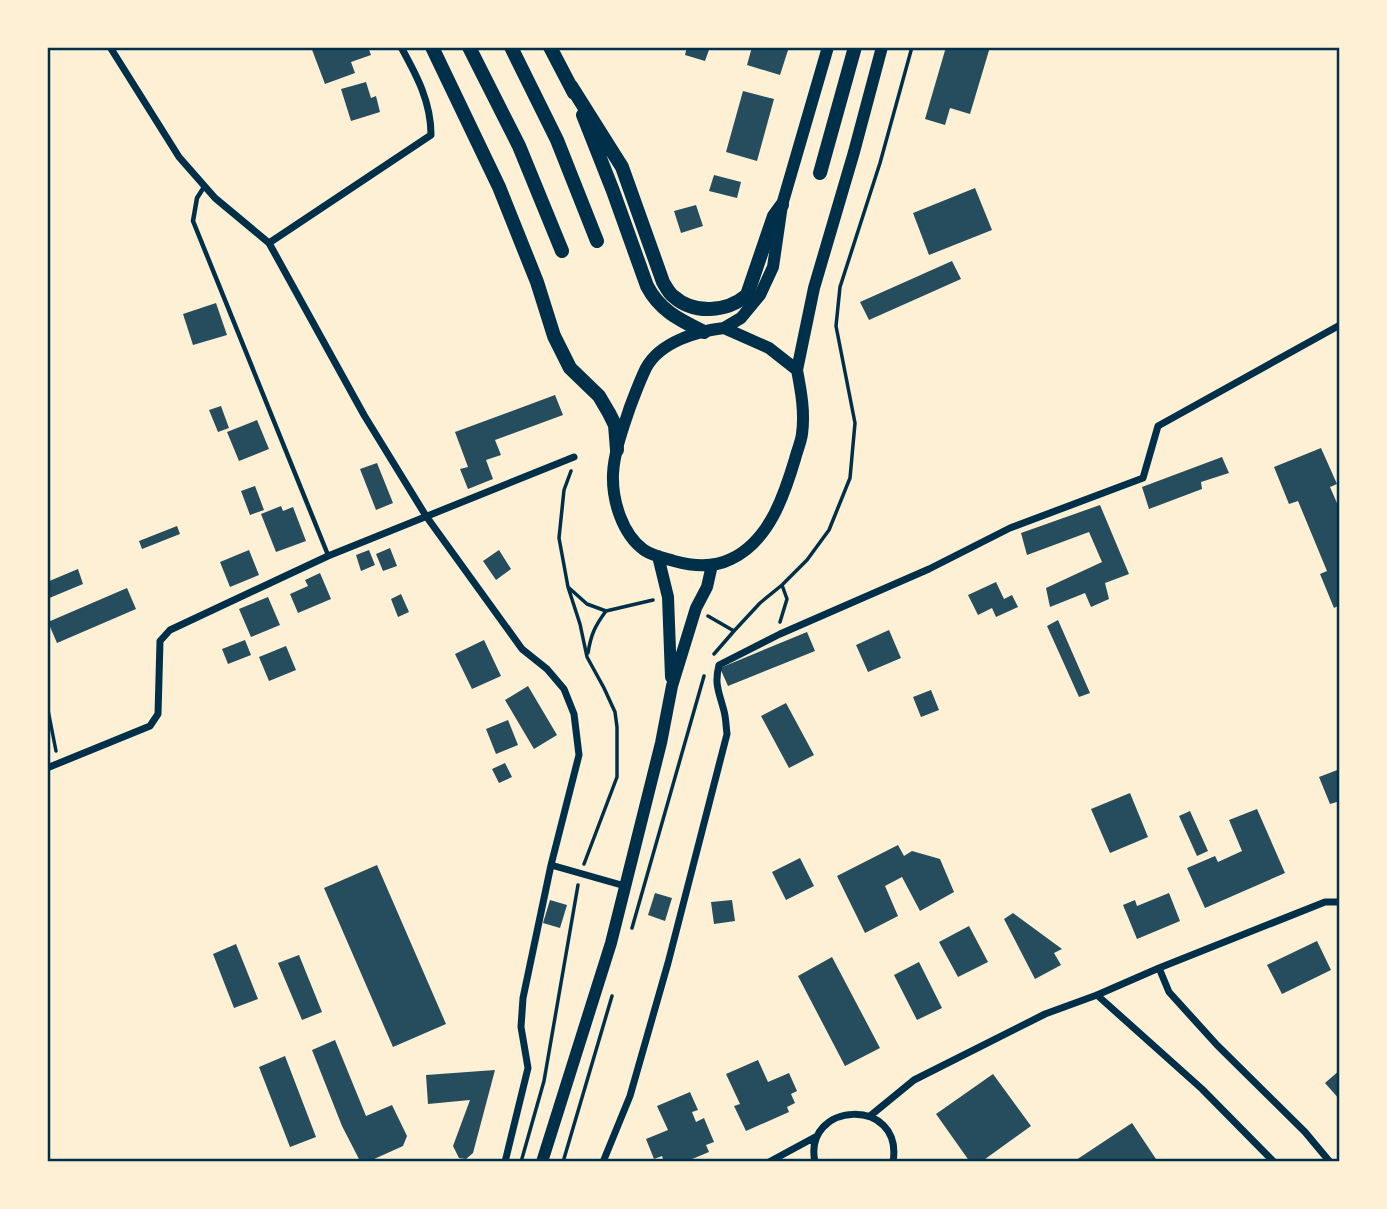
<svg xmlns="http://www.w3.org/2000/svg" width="1387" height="1209" viewBox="0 0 1387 1209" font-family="Quicksand,sans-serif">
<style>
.building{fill:#264d5e}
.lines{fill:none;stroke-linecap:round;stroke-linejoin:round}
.path{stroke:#003049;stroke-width:3.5}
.service{stroke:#003049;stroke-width:4.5}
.minor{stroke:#003049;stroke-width:7}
.secondary{stroke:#003049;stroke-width:12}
.trunk{stroke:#003049;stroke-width:14}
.neatline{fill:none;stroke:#003049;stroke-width:2.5}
</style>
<rect width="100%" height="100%" fill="#fdf0d5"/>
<path class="building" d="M311,47H368L371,55L351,62L355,73L325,84Z
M687,47H710L705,61L685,55Z
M752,47H789L780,75L747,65Z
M946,47H990L970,114L950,108L945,125L925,119Z
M366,82L371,98L376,96L380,112L351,121L341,89Z
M743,91L774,99L757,161L726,152Z
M714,175L741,182L737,198L709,191Z
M975,188L992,230L929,255L913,213Z
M696,205L703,226L681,233L674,211Z
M952,261L961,279L869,320L860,302Z
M216,303L227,335L193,345L183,314Z
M555,395L563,415L495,440L501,455L486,460L493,479L468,489L460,469L468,467L455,432Z
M221,406L229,428L218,432L209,410Z
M257,420L269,449L239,461L227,432Z
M1321,448L1337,484L1330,487L1340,510V605L1334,608L1320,574L1327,571L1298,501L1289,504L1274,467Z
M1222,457L1229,473L1201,482L1202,489L1149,509L1142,487Z
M377,463L393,503L376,510L360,469Z
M255,486L264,510L250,515L241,491Z
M1100,505L1129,574L1105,583L1109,599L1091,607L1085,593L1050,607L1046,588L1102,562L1089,532L1027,555L1021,533Z
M281,506L283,511L293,507L306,541L276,552L261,514Z
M177,526L180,534L142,549L139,541Z
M390,548L397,566L383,571L376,554Z
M249,550L259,575L230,587L220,562Z
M369,550L375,565L361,571L356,555Z
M499,550L511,569L496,580L483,561Z
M78,569L83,584L47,599V582Z
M320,573L331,599L298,613L290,594L308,586L305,580Z
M996,582L1004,599L1012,595L1018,607L996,617L992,608L978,615L968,595Z
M127,588L136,609L57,643L48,622Z
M401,594L409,612L398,617L391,599Z
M268,597L280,625L251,637L239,609Z
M1058,620L1090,693L1079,697L1047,626Z
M889,630L901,658L868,672L856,645Z
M807,632L815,651L728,686L720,668Z
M245,640L251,655L228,664L222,649Z
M484,640L501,676L472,689L455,654Z
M286,646L296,670L269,681L259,657Z
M528,686L557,735L534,749L505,700Z
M931,690L939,710L921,717L913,697Z
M786,703L814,755L789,768L761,716Z
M508,720L518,745L496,754L486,729Z
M505,763L512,777L499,783L492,769Z
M1340,769V801L1330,804L1319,777Z
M1130,793L1148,837L1110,853L1091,809Z
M1257,809L1285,873L1205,908L1187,868L1215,856L1218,862L1242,851L1229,820Z
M1190,811L1208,851L1197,856L1179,816Z
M898,845L904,856L912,851L940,859L954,892L920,911L902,877L885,886L898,916L865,933L837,876Z
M800,858L814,886L786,900L772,872Z
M377,865L446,1024L393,1047L324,888Z
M655,893L672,898L665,921L648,915Z
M1169,893L1180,921L1137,939L1123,905L1135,900L1137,906Z
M550,900L567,905L560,928L543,923Z
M732,900L735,921L714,924L711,902Z
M1013,913L1062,949L1054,953L1061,965L1035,979L1004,919Z
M969,926L988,962L958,977L939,942Z
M1317,941L1331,970L1282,994L1267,965Z
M236,944L258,999L234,1008L213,954Z
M299,955L322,1012L302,1020L278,963Z
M832,957L880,1048L845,1066L798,976Z
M919,962L942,1008L917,1020L894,975Z
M335,1040L366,1116L392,1105L407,1136L403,1146L372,1160L359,1159L342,1126L312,1050Z
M285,1056L316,1137L290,1147L259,1067Z
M758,1060L768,1082L789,1073L797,1091L791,1094L795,1103L787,1107L789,1112L746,1131L734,1106L740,1104L726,1074Z
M495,1070L473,1153L466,1159L459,1158L453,1146L470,1100L428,1104L426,1075Z
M1340,1070V1100L1325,1083Z
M993,1074L1031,1126L981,1162H970L936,1114Z
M690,1092L698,1110L692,1112L696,1122L704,1118L714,1142L706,1145L709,1152L685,1162H677L676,1160L664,1162L662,1156L654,1159L646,1139L668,1130L657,1106Z
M1132,1123L1158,1162H1073Z"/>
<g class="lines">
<path class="path" d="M571,471L564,490L559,538L568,587L587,604L606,611L653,600
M568,587L580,624L587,657L604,688L615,712L617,727V777L584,864
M708,616L734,631L760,603L782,585
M780,622L787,599L782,585L807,560L829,530L850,478L855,423L836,326L840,287L880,163L912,47
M588,653C591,634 595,626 606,611
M714,654L734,631
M47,705L56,751
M632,928L704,676
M521,1162L544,1081L578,885
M563,1162L612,996"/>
<path class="service" d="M204,187L197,198L193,221L328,555"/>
<path class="minor" d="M110,47L179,157L215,198L269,243L364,415L426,516L522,649L547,669L564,689L574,714L579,755L551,865L523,998L521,1027L528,1068L505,1162
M269,243L431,135C431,102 417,76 401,47
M47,768L150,726L158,714L160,641L170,630L328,556L574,457
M551,865L625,886
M1159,968L1169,992L1217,1045L1305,1132L1330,1162
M1097,995L1202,1089L1274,1162
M870,1116L914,1080L1045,1014L1097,995L1159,968L1325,902H1340
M603,1162L630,1096L668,963L727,734C726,727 726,718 724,711C719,692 714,684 719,665L780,634L929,569L1010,528L1143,478L1158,426L1340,325
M769,1162L817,1136
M815,1162C802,1101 904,1096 893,1162"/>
<path class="secondary" d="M724,328L769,348L797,370C801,391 805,412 802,434C801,442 797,451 795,459C784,496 769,541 731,559C713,568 692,566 674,561C664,558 653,556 644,550C622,534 612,500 613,474C614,452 623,428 630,407C635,394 640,380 646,368C660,342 697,331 724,328Z
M724,328L741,318L760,295L773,267L782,205L828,47
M797,370L814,288L854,152L882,47
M658,556L668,597L671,677
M542,1162L611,943L661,743L672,686L696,608L707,587L712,565"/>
<path class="trunk" d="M432,47L499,187L537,282L554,336L570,368L599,396L609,413L615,425L617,450
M469,47L519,146L562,251
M511,47L557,140L597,241
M550,47L574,93
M571,86L622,167L663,282C666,287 669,293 673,296C694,315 727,312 747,295L774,216L782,205
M583,115L613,191L647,286C660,311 680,320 704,332
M820,173L855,47"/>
</g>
<rect width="1387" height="1209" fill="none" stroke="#fdf0d5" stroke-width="98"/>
<rect x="49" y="49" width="1289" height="1111" class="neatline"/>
</svg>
